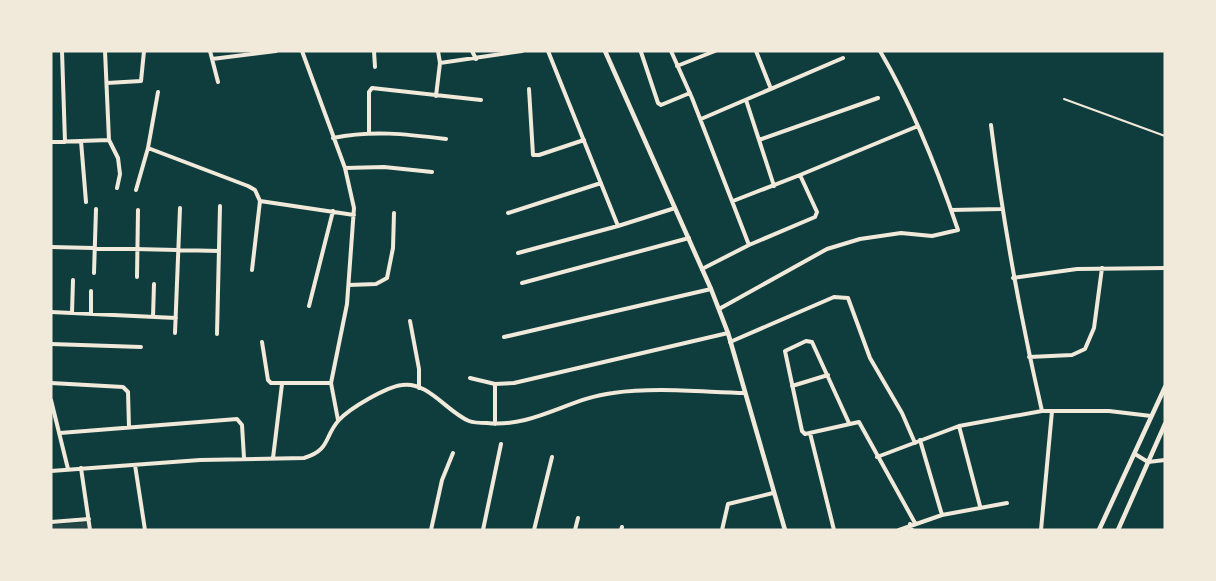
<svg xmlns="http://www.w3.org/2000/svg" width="1216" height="581" viewBox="0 0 1216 581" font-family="'Open Sans',sans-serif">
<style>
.green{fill:#244646}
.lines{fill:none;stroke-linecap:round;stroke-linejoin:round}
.service{stroke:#f1e9da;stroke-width:2}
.minor{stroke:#f1e9da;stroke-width:4}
.tertiary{stroke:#f1e9da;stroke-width:4.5}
</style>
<rect width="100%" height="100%" fill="#0f3d3e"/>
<path class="green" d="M87,522L88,530H51V525Z"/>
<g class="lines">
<path class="service" d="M1064,99L1165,136"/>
<path class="minor" d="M62,51L65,142
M105,51L109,140L118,158L120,174L117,188
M210,51L218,82
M302,51L345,168L354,208L347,304L331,383L338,420
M374,51L375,67
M472,51L476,59
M548,51L618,226L675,208
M671,51L692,98L749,245L702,269
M756,51L771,89
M641,52L658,103L661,105L690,93
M212,59L276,51
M440,63L522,51
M677,66L715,51
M107,83L141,81L144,51
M529,89L533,155H539L584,140
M436,96L440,63L438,51
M746,100L774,186
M701,119L843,58
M991,125C1003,222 1020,316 1042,411H1109L1151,416
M369,132V92L372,88L481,100
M333,138C372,130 406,134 446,139
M759,140L878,98
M81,141L86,202
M51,142L109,140
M148,148L248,186L255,190L260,201L354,215
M345,168L384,167L432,172
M136,190L148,148L158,92
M733,201L800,175
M951,210L1001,209
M508,213L601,183
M749,245L815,217L817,212L800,175L918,126
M51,247L219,251
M518,253L618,226
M252,270L260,201
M94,273L96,209
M137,277L138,210
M1013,278L1077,269L1165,268
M522,283L689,238
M349,285L376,284L387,278L393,248L394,213
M309,306L333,211
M719,309L827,249L860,239L901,233L932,236L958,230C937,168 913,107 880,51
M51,312L176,318
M72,313L73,280
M91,313V291
M153,317L154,284
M410,321L419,369V388
M175,333L180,208
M217,334L220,206
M504,337L711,289
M262,342L268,380L271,383H331
M730,342L834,297L848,298L870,358L902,413L915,443
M51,344L141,347
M1029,357L1072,355L1085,349L1094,328L1102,268
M470,378L495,384L514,383L728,333
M51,383L123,387L128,392L129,427
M495,384V424
M792,386L828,375
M51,400L68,469
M849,423L812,342L806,341L785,351L802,431L805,434L859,422L915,523
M959,426L980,506
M60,433L237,419L242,425L244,458
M810,433L834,530
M920,440L942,515
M1135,454L1148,462L1165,460
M877,457L959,426L1042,411
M273,458L282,384
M135,465L145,530
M81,468L90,530
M51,471L200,460L304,458C331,450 324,436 339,420C350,408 386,387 402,385C428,381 447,412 469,421C474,423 481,423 487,423C533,428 569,398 613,393C656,387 702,392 745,393
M51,522L89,519
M910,524L912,530
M431,530L442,480L453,453
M483,530L501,444
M534,530L552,457
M575,530L578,518
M621,530L622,527
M722,530L728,504L773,493
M899,530L942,515L1007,503
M1041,530L1052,411"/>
<path class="tertiary" d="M605,51L711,289L728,333L785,530
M1099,530L1165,387
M1118,530L1165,424"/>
</g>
<rect width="1216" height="581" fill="none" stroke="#f1e9da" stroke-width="105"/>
</svg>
